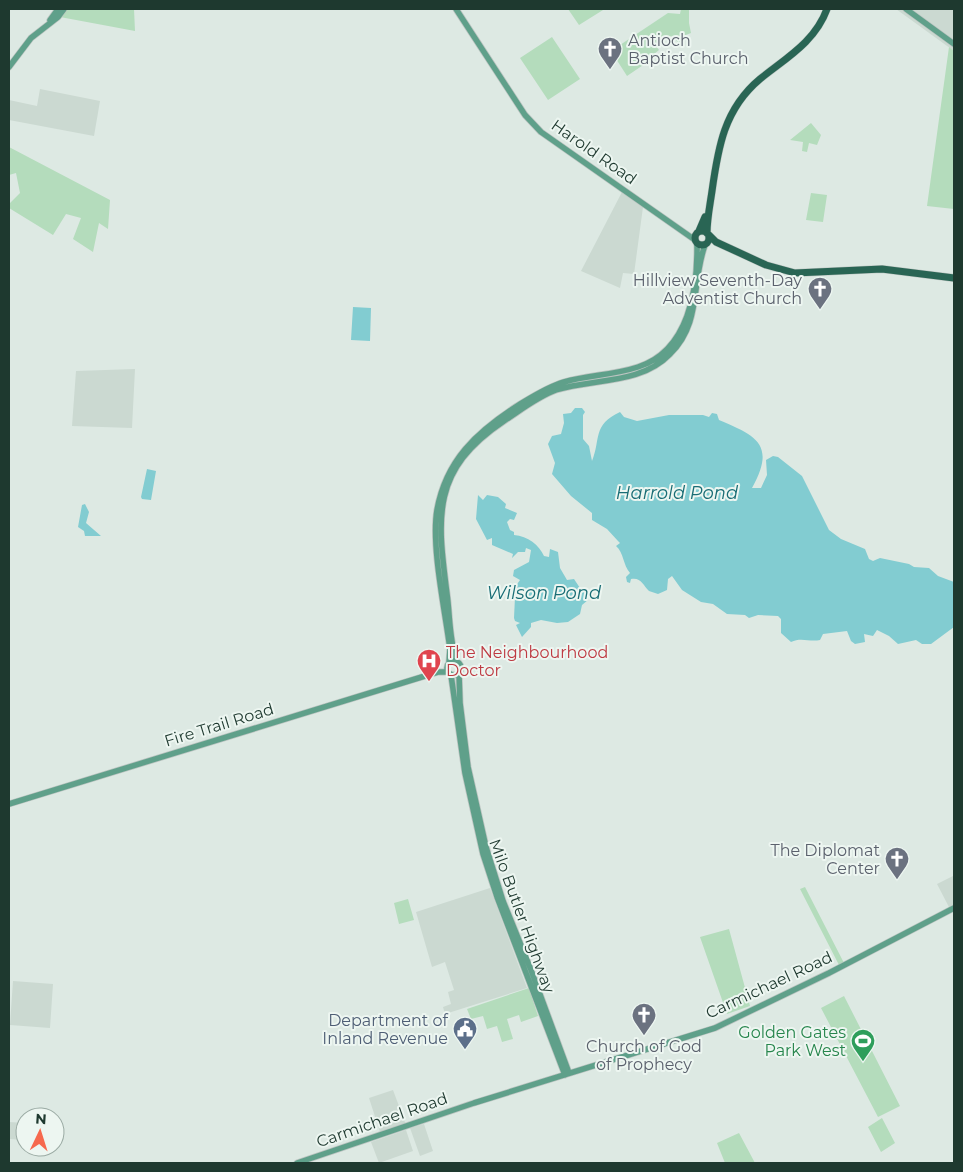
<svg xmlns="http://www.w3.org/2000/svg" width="963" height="1172" viewBox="0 0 963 1172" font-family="Montserrat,sans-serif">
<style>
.built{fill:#cbd9d1}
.green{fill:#b4dcbc}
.water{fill:#82ccd1}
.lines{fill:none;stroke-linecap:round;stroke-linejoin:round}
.major-casing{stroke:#bcc4c1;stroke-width:7}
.highway-casing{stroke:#bcc4c1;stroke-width:8}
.major{stroke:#5fa08a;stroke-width:5.5}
.highway{stroke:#296554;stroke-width:7}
.labels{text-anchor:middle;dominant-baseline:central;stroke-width:4;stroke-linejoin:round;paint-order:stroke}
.worship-label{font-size:16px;fill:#5b616d;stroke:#edf6f1;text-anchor:end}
.street-label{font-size:16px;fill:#1e392f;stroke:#edf6f1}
.health-label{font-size:16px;fill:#be3a42;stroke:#edf6f1;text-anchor:start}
.service-label{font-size:16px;fill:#4e5e75;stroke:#edf6f1;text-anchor:end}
.leisure-label{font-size:16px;fill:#27864d;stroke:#edf6f1;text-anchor:end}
.water-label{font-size:18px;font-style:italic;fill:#186d75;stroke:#edf6f1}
</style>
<rect width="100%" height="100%" fill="#dde9e3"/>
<path class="built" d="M896,9H954V51Z
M40,89L100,101L94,136L9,120V100L37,106Z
M622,192L643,207L634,274L623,273L620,288L581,271Z
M135,369L132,428L72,426L76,371Z
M953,876L954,907L950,909L937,884Z
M490,888L527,988L445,1014L443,1007L451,1004L448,992L454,990L445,962L432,967L416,912Z
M13,981L53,984L50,1028L10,1025Z
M393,1090L406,1125L380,1132L369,1098Z
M9,1122L25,1123V1140L9,1139Z
M424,1124L433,1151L420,1156L410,1128Z
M406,1130L413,1151L379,1163L371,1142Z"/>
<path class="green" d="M67,9H134L135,31L60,17Z
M568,9H602L603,10L579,25Z
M681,9H689V23L691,33L683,36V39L679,43L671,36L656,46L659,50L654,54L655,57L627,76L611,51L668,13L680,14Z
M552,37L580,79L548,100L520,58Z
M949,47L954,51V209L927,206Z
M811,123L821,135L817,145L809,143L807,152L802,151L803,142L790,140Z
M9,147L110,200L108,229L99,223L93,252L73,239L81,218L66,214L53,235L9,208V204L20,193L16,173L9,175Z
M811,193L827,195L823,222L806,220Z
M805,887L844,963L839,965L800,889Z
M408,899L414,920L399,924L394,903Z
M729,929L750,1006L727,1014L700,937Z
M529,988L538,1016L521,1022L519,1015L507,1019L513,1039L502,1042L497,1026L487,1029L483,1016L471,1019L467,1009Z
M844,996L900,1106L878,1117L821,1008Z
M882,1118L895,1143L881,1152L868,1127Z
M739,1133L755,1163H725L717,1143Z"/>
<path class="water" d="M353,307L371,308L370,341L351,340Z
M575,408H582L585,412L583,415V439L589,446L592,461C601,439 592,425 620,412L624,417L637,421L669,415H703L709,417L712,413L717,414L719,420C757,436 776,445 752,488H761L767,475L766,460L773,456L778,457L802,476L829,530L841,539L865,549L869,559L873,561L880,558L909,564L914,567L929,568L938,576L954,582V627L931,644H922L916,640L898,644L889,636L877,630L873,636L864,634L865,642L855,644L851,641L847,631L823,634L820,640C809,642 801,637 791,642L781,633V619L778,616L758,615L749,618L745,615L727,614L713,604L701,602L682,590L672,576L668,579L667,590L658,594L649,591C643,585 641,577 631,579L630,583L627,582L626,577L630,573C623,565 624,553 616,546L620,543L618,541L607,529L592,520V513L571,496L552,474L555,463L548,444L552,436L561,434L564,423L563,414L571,413Z
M147,469L156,471L151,500L142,499L141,497Z
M478,495L483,500L487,495L498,497L506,504L505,508L517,513L514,520L510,519L507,522L510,530L514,532V535C528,536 539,545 544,556L549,557L550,549L558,552L560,568L567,580L574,579L580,588L588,592V600L582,605L580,614L568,622L557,623L541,620L531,623V627L522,637L516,625L520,623L515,621L514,618L515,597L513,590L520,580L513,576L514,570L529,562L531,550L526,548L525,552H518L512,558L513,554L492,545V538L487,540L476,519Z
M85,504L89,512L86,523L101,536H85L84,531L78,527L82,505Z"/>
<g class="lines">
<defs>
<path id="major" d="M456,9L525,115L541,132L695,240
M906,9L954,44
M50,20L58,9
M9,67L31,38L58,17L64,9
M447 668a7 7 0 1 1 14 0a7 7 0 1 1-14 0Z
M457,662C449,641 450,615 447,594C437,516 431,470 504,421C521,410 537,397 556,390C594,378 640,385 670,354C702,323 691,283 705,245
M449,663L450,649C445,610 431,546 437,510C446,460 477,432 517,406C532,397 547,387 564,382C589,375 614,375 638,367C689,351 698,289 697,243
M459,674L460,703L468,767L486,847L503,901L531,970L569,1073
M451,675L465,773L483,854L497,897L565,1075
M9,804L438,672H448
M297,1163L474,1103L715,1028L829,973L954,908"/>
<path id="highway" d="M695 238a7 7 0 1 1 14 0a7 7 0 1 1-14 0Z
M699,231L705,217
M707,233C707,219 710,205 712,191C718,148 724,109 760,79C786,58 815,42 827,9
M709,235L716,242L766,265L795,273L882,269L954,278"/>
</defs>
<use href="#major" class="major-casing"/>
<use href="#highway" class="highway-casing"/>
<use href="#major" class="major"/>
<use href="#highway" class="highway"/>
</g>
<defs>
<symbol id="church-pin" viewBox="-11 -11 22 30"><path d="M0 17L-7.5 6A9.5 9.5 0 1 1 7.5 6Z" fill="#6b7280" stroke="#edf6f1"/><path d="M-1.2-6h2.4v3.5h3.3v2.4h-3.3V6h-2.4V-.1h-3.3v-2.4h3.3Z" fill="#fff"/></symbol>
<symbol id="hospital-pin" viewBox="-11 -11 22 30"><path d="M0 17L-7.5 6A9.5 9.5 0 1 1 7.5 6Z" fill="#e0444e" stroke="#edf6f1"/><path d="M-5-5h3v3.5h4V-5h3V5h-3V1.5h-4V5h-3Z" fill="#fff"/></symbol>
<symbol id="civic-pin" viewBox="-11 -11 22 30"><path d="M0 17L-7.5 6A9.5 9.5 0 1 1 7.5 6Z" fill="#5c6f8a" stroke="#edf6f1"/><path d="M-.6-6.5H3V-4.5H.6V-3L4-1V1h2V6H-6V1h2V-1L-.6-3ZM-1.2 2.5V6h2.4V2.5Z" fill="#fff"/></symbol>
<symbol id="stadium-pin" viewBox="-11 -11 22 30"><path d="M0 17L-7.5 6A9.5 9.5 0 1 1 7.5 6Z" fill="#2e9e5b" stroke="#edf6f1"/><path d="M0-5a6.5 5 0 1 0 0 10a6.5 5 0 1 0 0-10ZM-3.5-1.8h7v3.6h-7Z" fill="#fff"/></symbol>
</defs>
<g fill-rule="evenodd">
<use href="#church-pin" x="596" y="35" width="28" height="38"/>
<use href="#church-pin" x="806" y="275" width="28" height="38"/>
<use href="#hospital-pin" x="415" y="647" width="28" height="38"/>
<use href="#church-pin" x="883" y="845" width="28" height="38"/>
<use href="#church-pin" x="630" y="1001" width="28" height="38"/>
<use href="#civic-pin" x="451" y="1015" width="28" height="38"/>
<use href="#stadium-pin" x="849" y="1027" width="28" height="38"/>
</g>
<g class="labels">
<g class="worship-label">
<text x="628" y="40" text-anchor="start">Antioch<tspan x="628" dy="18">Baptist Church</tspan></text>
<text x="802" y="280">Hillview Seventh-Day<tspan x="802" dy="18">Adventist Church</tspan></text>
<text x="880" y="850">The Diplomat<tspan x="880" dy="18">Center</tspan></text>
<text x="644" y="1046" text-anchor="middle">Church of God<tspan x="644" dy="18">of Prophecy</tspan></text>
</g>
<g class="street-label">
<text transform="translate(594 152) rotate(35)">Harold Road</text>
<text transform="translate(219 725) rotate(-17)">Fire Trail Road</text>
<text transform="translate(522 916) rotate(70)">Milo Butler Highway</text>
<text transform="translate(769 985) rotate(-25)">Carmichael Road</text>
<text transform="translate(382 1120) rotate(-19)">Carmichael Road</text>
</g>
<g class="health-label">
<text x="446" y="652">The Neighbourhood<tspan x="446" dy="18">Doctor</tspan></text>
</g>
<g class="service-label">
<text x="448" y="1020">Department of<tspan x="448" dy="18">Inland Revenue</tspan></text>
</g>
<g class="leisure-label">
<text x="846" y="1032">Golden Gates<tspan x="846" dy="18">Park West</tspan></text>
</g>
<g class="water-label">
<text x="677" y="493">Harrold Pond</text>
<text x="544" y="593">Wilson Pond</text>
</g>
</g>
<rect width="963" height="1172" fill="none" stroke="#1e392f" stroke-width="20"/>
<g transform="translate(40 1132) rotate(4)"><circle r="24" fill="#edf6f1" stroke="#9aaaa3"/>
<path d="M0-4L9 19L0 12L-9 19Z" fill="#f6694e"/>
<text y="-8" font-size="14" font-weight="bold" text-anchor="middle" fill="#1e392f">N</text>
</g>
</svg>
